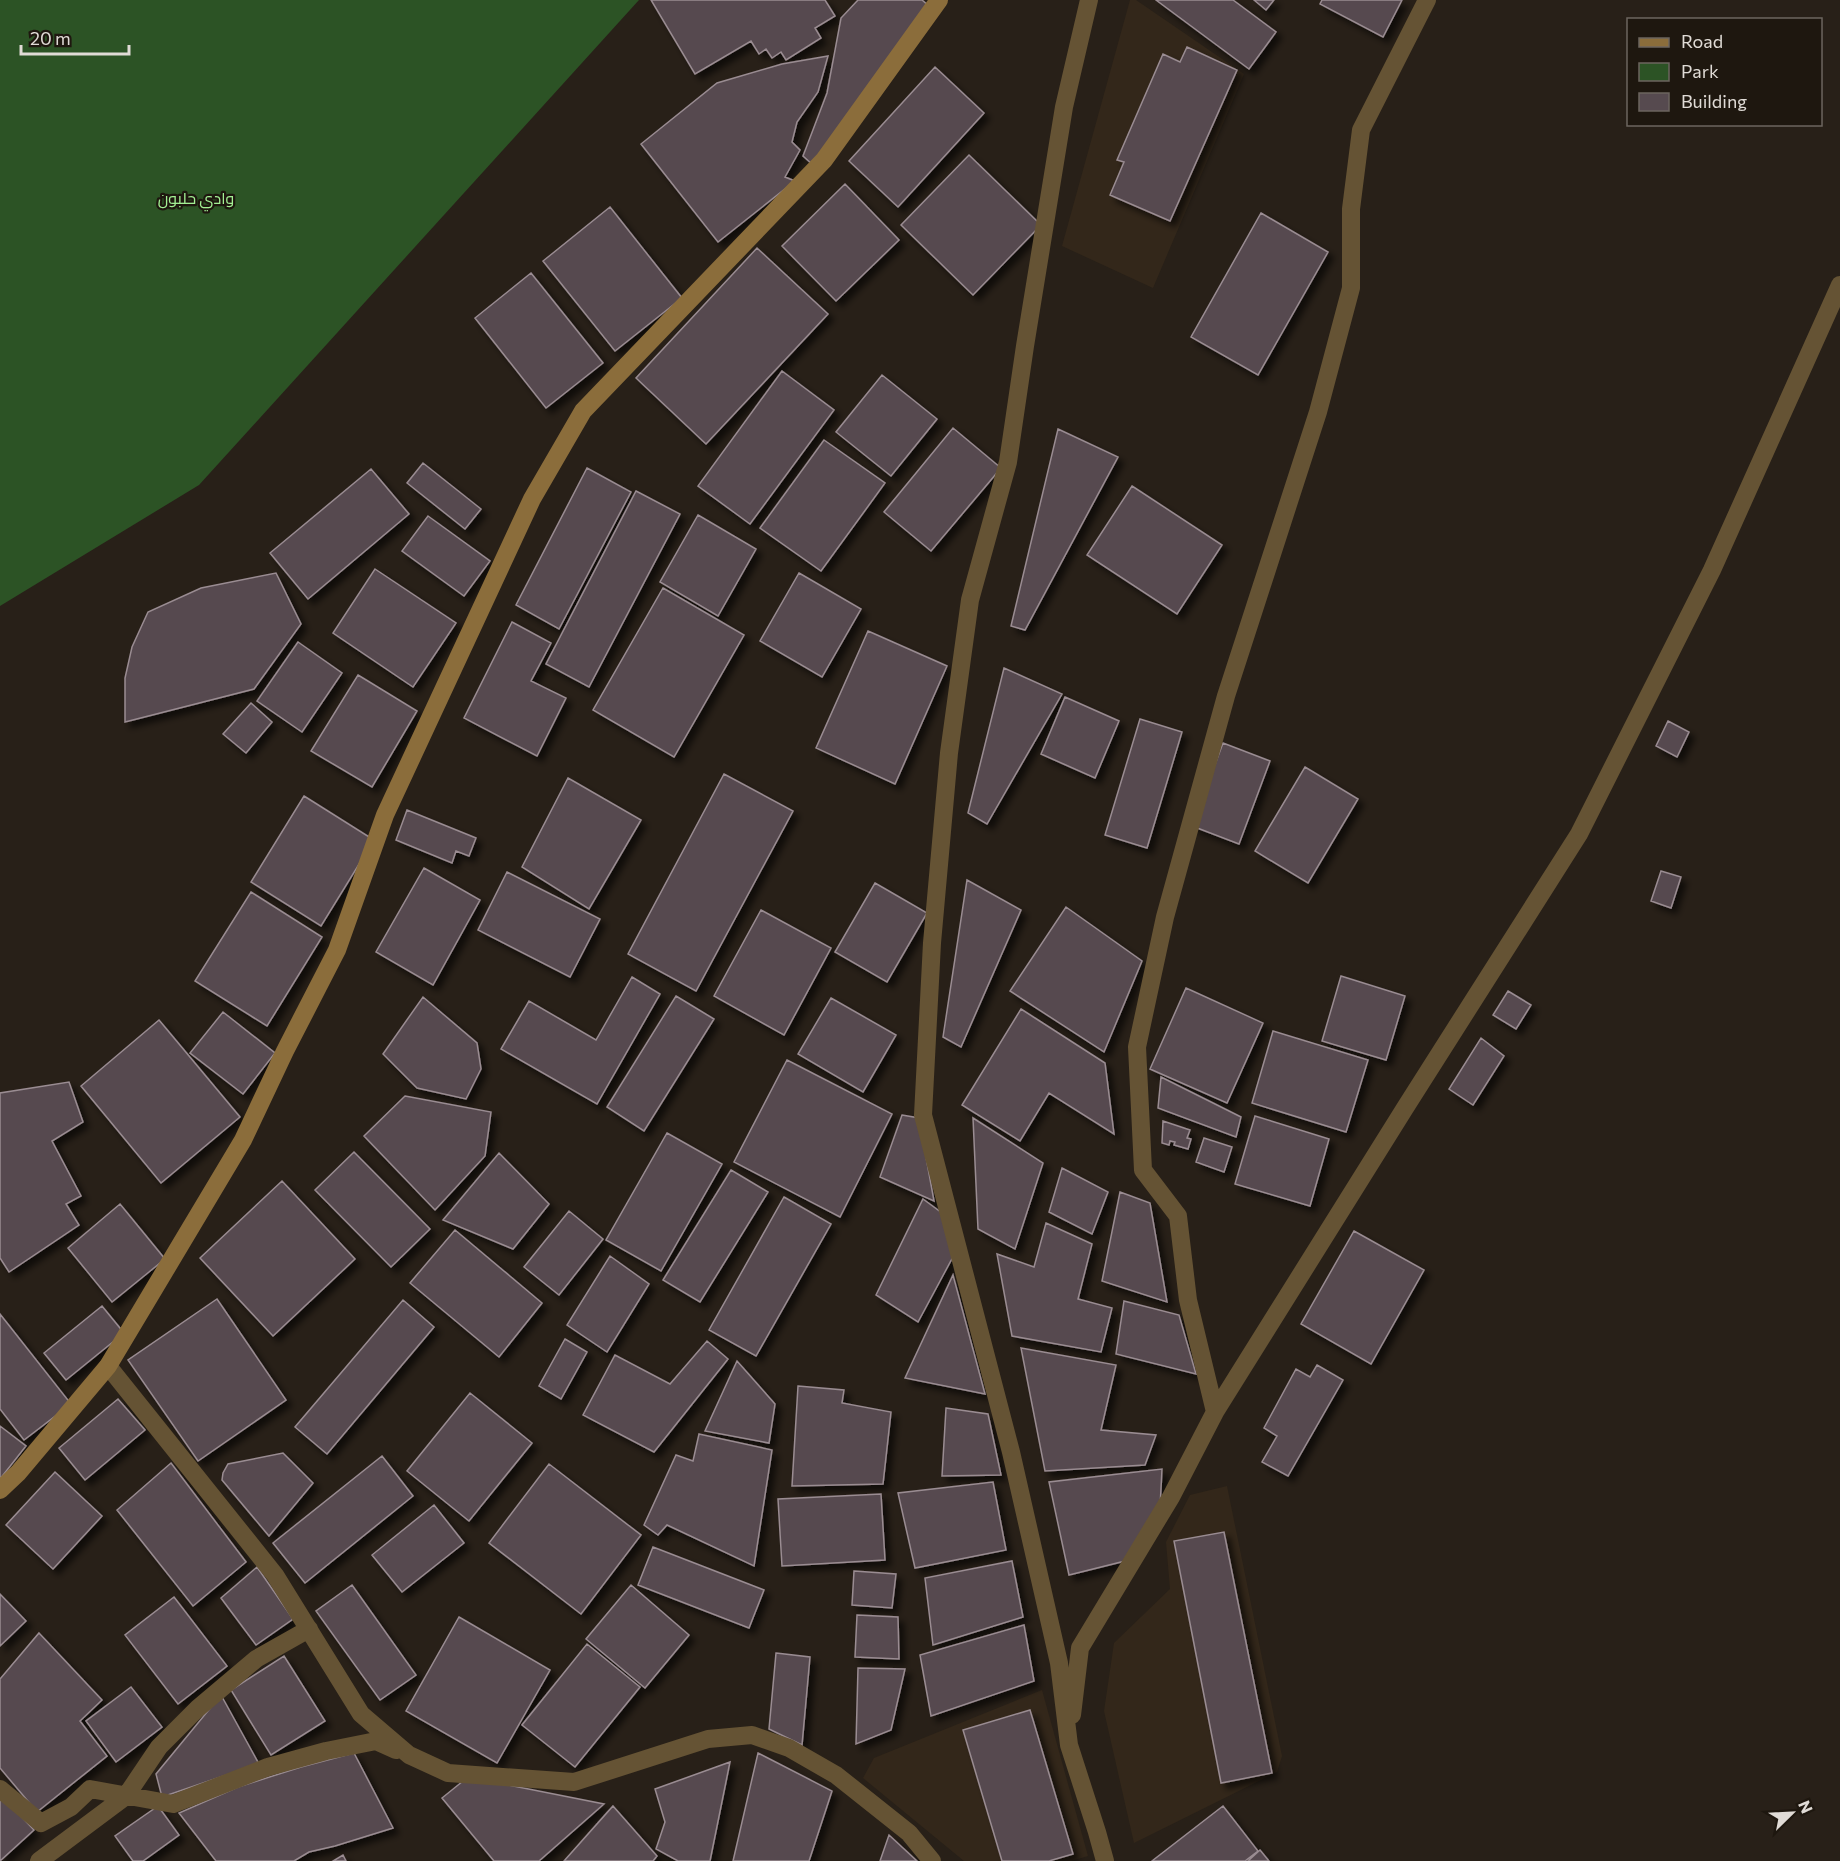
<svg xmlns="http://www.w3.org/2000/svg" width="1840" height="1861" viewBox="0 0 1840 1861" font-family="Commissioner,Cairo,sans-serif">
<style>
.built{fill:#33271a}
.green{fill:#2c5325}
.building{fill:#564a4f;stroke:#9a8c92;stroke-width:1.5;filter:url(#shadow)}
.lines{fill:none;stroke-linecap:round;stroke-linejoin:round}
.street{stroke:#655334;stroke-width:18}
.secondary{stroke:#8b6d3b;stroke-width:18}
.labels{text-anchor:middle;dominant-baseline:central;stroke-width:4.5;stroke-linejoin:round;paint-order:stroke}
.park-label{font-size:16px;fill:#a3f094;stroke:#1e170f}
</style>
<defs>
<filter id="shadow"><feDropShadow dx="5.5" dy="5.5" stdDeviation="3" flood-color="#0009"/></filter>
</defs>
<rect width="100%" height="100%" fill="#282018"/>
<path class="built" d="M1130,0H1136L1244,74L1153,288L1062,246Z
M1227,1486L1282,1756L1277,1772L1134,1843L1104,1711L1114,1643L1170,1589L1166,1542L1190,1495Z
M1042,1690L1088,1856L1071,1861H964L863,1778L874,1758Z"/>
<path class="green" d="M0,0H639L199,485L0,606Z"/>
<path class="building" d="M651,0H825L835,16L815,28L821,38L786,60L781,52L772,58L766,49L759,54L751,41L695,74Z
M858,0H922L929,6L813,165L803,156L827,93L841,18Z
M1156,0H1233L1276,32L1249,69Z
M1254,0H1274L1266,10Z
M1322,0H1402L1383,37L1320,4Z
M1187,47L1237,70L1170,221L1110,195L1124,162L1117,160L1163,54L1180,62Z
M828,56L818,92L797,122L792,142L800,150L785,177L795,181L718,242L641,144L717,83L782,64Z
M935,67L984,113L898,207L849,161Z
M969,155L1041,225L973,295L901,225Z
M845,184L899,240L836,301L782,246Z
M610,207L682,298L615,351L543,261Z
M1261,213L1328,252L1258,375L1191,337Z
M757,248L828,314L706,444L636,378Z
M531,273L603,363L546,408L475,318Z
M782,371L834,410L750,524L698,486Z
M882,375L937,419L891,476L836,432Z
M953,428L1001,468L931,551L884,512Z
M1058,429L1118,457L1025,630L1011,626Z
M824,440L885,483L821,571L760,528Z
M423,463L481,509L465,529L407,483Z
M587,468L631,492L559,629L516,605Z
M371,469L409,514L308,599L270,553Z
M1132,486L1222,545L1177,614L1087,555Z
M636,491L680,514L589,687L546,664Z
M698,515L756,549L718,616L660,582Z
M428,516L490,561L464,596L402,551Z
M375,569L456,623L413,687L333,633Z
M276,573L301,624L254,689L125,722V678L132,647L148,612L201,588Z
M799,573L861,609L822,677L760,641Z
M663,588L744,635L674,757L593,710Z
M512,622L551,643L531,681L566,698L537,756L464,718Z
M868,631L947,666L895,784L816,748Z
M298,642L342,673L302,732L257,701Z
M1004,668L1062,694L987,824L968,813Z
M358,675L417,711L372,787L311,751Z
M1065,697L1119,721L1095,778L1041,754Z
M251,703L272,722L246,753L223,734Z
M1140,719L1182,732L1147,848L1105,835Z
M1668,721L1689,732L1677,757L1656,746Z
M1223,743L1270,761L1239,844L1192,826Z
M1305,767L1358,799L1308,883L1255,851Z
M724,774L793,811L696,991L628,954Z
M568,778L641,820L589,909L522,867Z
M304,796L374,840L321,926L251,882Z
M407,810L476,838L469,856L456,851L452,863L396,840Z
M424,868L480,900L433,985L376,952Z
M1661,871L1681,877L1671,908L1651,901Z
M507,872L600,919L570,977L478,930Z
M967,880L1021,910L961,1047L943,1037Z
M875,883L927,913L887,982L835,952Z
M251,892L322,937L267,1026L195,981Z
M1066,907L1142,961L1104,1052L1010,991Z
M761,910L831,948L784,1035L714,996Z
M1341,976L1405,996L1386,1060L1322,1041Z
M632,977L660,994L597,1104L501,1049L529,1001L596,1040Z
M1186,988L1263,1023L1227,1103L1150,1069Z
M1508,991L1531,1005L1516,1029L1493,1015Z
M676,996L714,1019L644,1131L607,1107Z
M423,997L477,1043L481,1069L466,1099L417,1088L383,1054Z
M831,998L896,1035L863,1092L798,1054Z
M1021,1009L1105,1063L1114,1134L1049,1093L1020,1141L962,1105Z
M223,1012L275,1053L243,1094L190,1053Z
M159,1020L240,1117L161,1183L81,1086Z
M1273,1031L1368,1060L1346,1132L1252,1103Z
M1481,1038L1504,1056L1473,1105L1449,1089Z
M787,1060L892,1114L840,1217L734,1162Z
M1161,1077L1241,1117L1236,1137L1158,1108Z
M69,1082L83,1122L52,1141L81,1196L66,1204L79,1225L9,1272L0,1258V1093Z
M405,1096L491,1112L485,1156L435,1210L364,1136Z
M902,1115L919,1118L934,1201L880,1177Z
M1255,1116L1329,1139L1310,1206L1235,1184Z
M973,1118L1043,1163L1015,1249L978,1229Z
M1163,1121L1190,1130L1187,1138L1191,1139L1188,1149L1174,1145L1175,1142L1170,1141L1169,1145L1162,1143Z
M667,1133L722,1164L661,1271L606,1240Z
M1204,1138L1232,1147L1224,1172L1196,1162Z
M354,1152L430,1229L391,1267L315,1190Z
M499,1153L549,1204L513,1249L443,1220Z
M1062,1168L1108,1192L1092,1234L1049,1212Z
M731,1170L768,1192L700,1302L663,1280Z
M282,1181L355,1259L273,1336L200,1258Z
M1120,1192L1150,1203L1167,1302L1102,1281Z
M784,1197L831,1224L756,1356L709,1330Z
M923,1199L942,1213L954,1255L918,1322L876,1295Z
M120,1204L165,1259L112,1302L68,1248Z
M569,1211L603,1239L559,1295L524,1267Z
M1046,1223L1092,1244L1078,1299L1112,1308L1101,1352L1012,1336L997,1254L1034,1267Z
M455,1230L542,1303L499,1357L410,1283Z
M1354,1231L1424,1270L1371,1364L1301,1324Z
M610,1256L649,1284L607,1352L567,1325Z
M953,1275L985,1394L905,1378Z
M217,1299L286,1400L198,1461L128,1360Z
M403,1300L434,1327L327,1454L295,1427Z
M1124,1301L1179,1315L1196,1374L1116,1354Z
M102,1306L124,1333L66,1380L44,1353Z
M0,1314L71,1404L24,1440L0,1409Z
M565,1339L587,1352L561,1399L539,1386Z
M707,1341L728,1359L654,1452L583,1415L615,1355L670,1384Z
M1021,1348L1116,1365L1101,1430L1156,1435L1145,1465L1045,1471Z
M737,1361L775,1404L769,1443L705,1431Z
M1317,1365L1343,1380L1288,1476L1262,1462L1277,1436L1264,1428L1296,1369L1310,1377Z
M798,1386L844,1390L842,1403L891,1412L883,1484L792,1486Z
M470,1393L532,1443L469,1521L407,1471Z
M118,1399L145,1430L85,1480L59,1448Z
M946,1408L988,1414L1001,1475L942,1476Z
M0,1426L26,1446L0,1479Z
M699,1434L772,1450L754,1566L667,1525L658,1535L644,1525L676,1455L693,1461Z
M283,1453L313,1483L269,1536L222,1480L223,1473L228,1464Z
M382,1456L413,1496L305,1583L273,1543Z
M171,1463L246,1562L193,1606L117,1510Z
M549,1464L641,1535L581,1614L489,1543Z
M1162,1469L1160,1508L1125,1561L1069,1575L1049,1482Z
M55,1472L102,1516L53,1569L6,1525Z
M993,1482L1006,1550L915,1568L898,1493Z
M881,1494L885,1560L782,1566L778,1499Z
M434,1505L464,1543L402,1592L372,1555Z
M1224,1532L1272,1773L1221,1783L1174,1541Z
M653,1547L764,1590L749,1628L638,1585Z
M1012,1561L1023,1617L933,1645L925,1578Z
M257,1567L293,1619L256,1645L221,1598Z
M854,1571L896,1574L892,1608L852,1605Z
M352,1585L416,1675L380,1700L316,1611Z
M631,1585L689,1635L645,1688L586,1639Z
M0,1594L26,1621L0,1646Z
M174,1597L227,1666L178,1704L125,1635Z
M857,1615L898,1617L899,1659L855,1657Z
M459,1617L550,1670L497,1763L406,1711Z
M1024,1625L1034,1681L931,1716L920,1655Z
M39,1633L102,1700L80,1721L107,1756L37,1812L0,1768V1679Z
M587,1644L640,1687L575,1767L522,1725Z
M776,1653L810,1657L802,1745L769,1729Z
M284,1656L325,1721L271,1755L231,1690Z
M858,1668L905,1669L891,1730L856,1744Z
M131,1687L162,1727L116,1762L86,1721Z
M221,1695L259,1764L162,1797L156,1774Z
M1030,1710L1073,1854L1049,1861H1002L963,1730Z
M354,1753L393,1828L335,1846L309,1852L294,1861H216L179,1813L238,1787L301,1767Z
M758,1753L832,1791L809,1861H733Z
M730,1762L710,1861H678L656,1849L665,1822L655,1789Z
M468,1777L604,1804L539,1861H494L442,1798Z
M2,1796L34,1830L0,1861V1799Z
M158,1806L179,1835L143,1861H133L115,1836Z
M613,1806L657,1856L653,1861H564Z
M1223,1806L1258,1851L1245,1861H1152Z
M889,1835L917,1861H880Z
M1260,1850L1269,1861H1248Z
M343,1855L346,1861H333Z"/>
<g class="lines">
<path class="street" d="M1089,0L1064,107L1025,346L1008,462L970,600L949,753L932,943L923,1115L1011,1452L1059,1663L1069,1745L1097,1832L1105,1861
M108,1366L275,1575L361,1714L409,1755L448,1773L574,1782L708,1739L752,1735L789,1748L836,1775L909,1833L932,1861
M1215,1412L1188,1300L1178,1216L1143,1170L1137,1047L1165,917L1226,696L1318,412L1351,288V209L1361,130L1427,0
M1072,1715L1080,1648L1171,1497L1215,1412L1405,1108L1579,834L1712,570L1840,285
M0,1789L41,1823L71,1807L90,1789L173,1804L268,1767L326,1751L376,1741L396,1750
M39,1861L126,1796L159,1747L198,1708L256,1659L309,1629"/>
<path class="secondary" d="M0,1490L18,1473L108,1366L243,1140L285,1051L337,950L385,815L532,499L583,411L824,160L939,0"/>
</g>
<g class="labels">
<g class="park-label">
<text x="196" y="197">وادي حلبون</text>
</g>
</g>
<rect x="1627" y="18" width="195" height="108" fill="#1e170f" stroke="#6c655f" stroke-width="1.5"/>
<rect x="1639" y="38" width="30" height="9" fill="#8b6d3b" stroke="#6c655f" stroke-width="1.5"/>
<text x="1681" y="48" font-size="18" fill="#e0dbd6">Road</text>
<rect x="1639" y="63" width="30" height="18" fill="#2c5325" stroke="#6c655f" stroke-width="1.5"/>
<text x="1681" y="78" font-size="18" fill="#e0dbd6">Park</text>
<rect x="1639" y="93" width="30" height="18" fill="#564a4f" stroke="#6c655f" stroke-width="1.5"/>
<text x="1681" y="108" font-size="18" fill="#e0dbd6">Building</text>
<g transform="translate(1792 1813) rotate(66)" stroke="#1e170f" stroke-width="4.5" paint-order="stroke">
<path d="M0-4.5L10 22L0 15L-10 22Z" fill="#e0dbd6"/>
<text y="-9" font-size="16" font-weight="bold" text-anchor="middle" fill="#e0dbd6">N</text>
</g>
<path d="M21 45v9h108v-9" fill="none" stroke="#e0dbd6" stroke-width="3"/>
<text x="30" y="45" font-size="18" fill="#e0dbd6" stroke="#1e170f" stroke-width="4.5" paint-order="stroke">20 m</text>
</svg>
